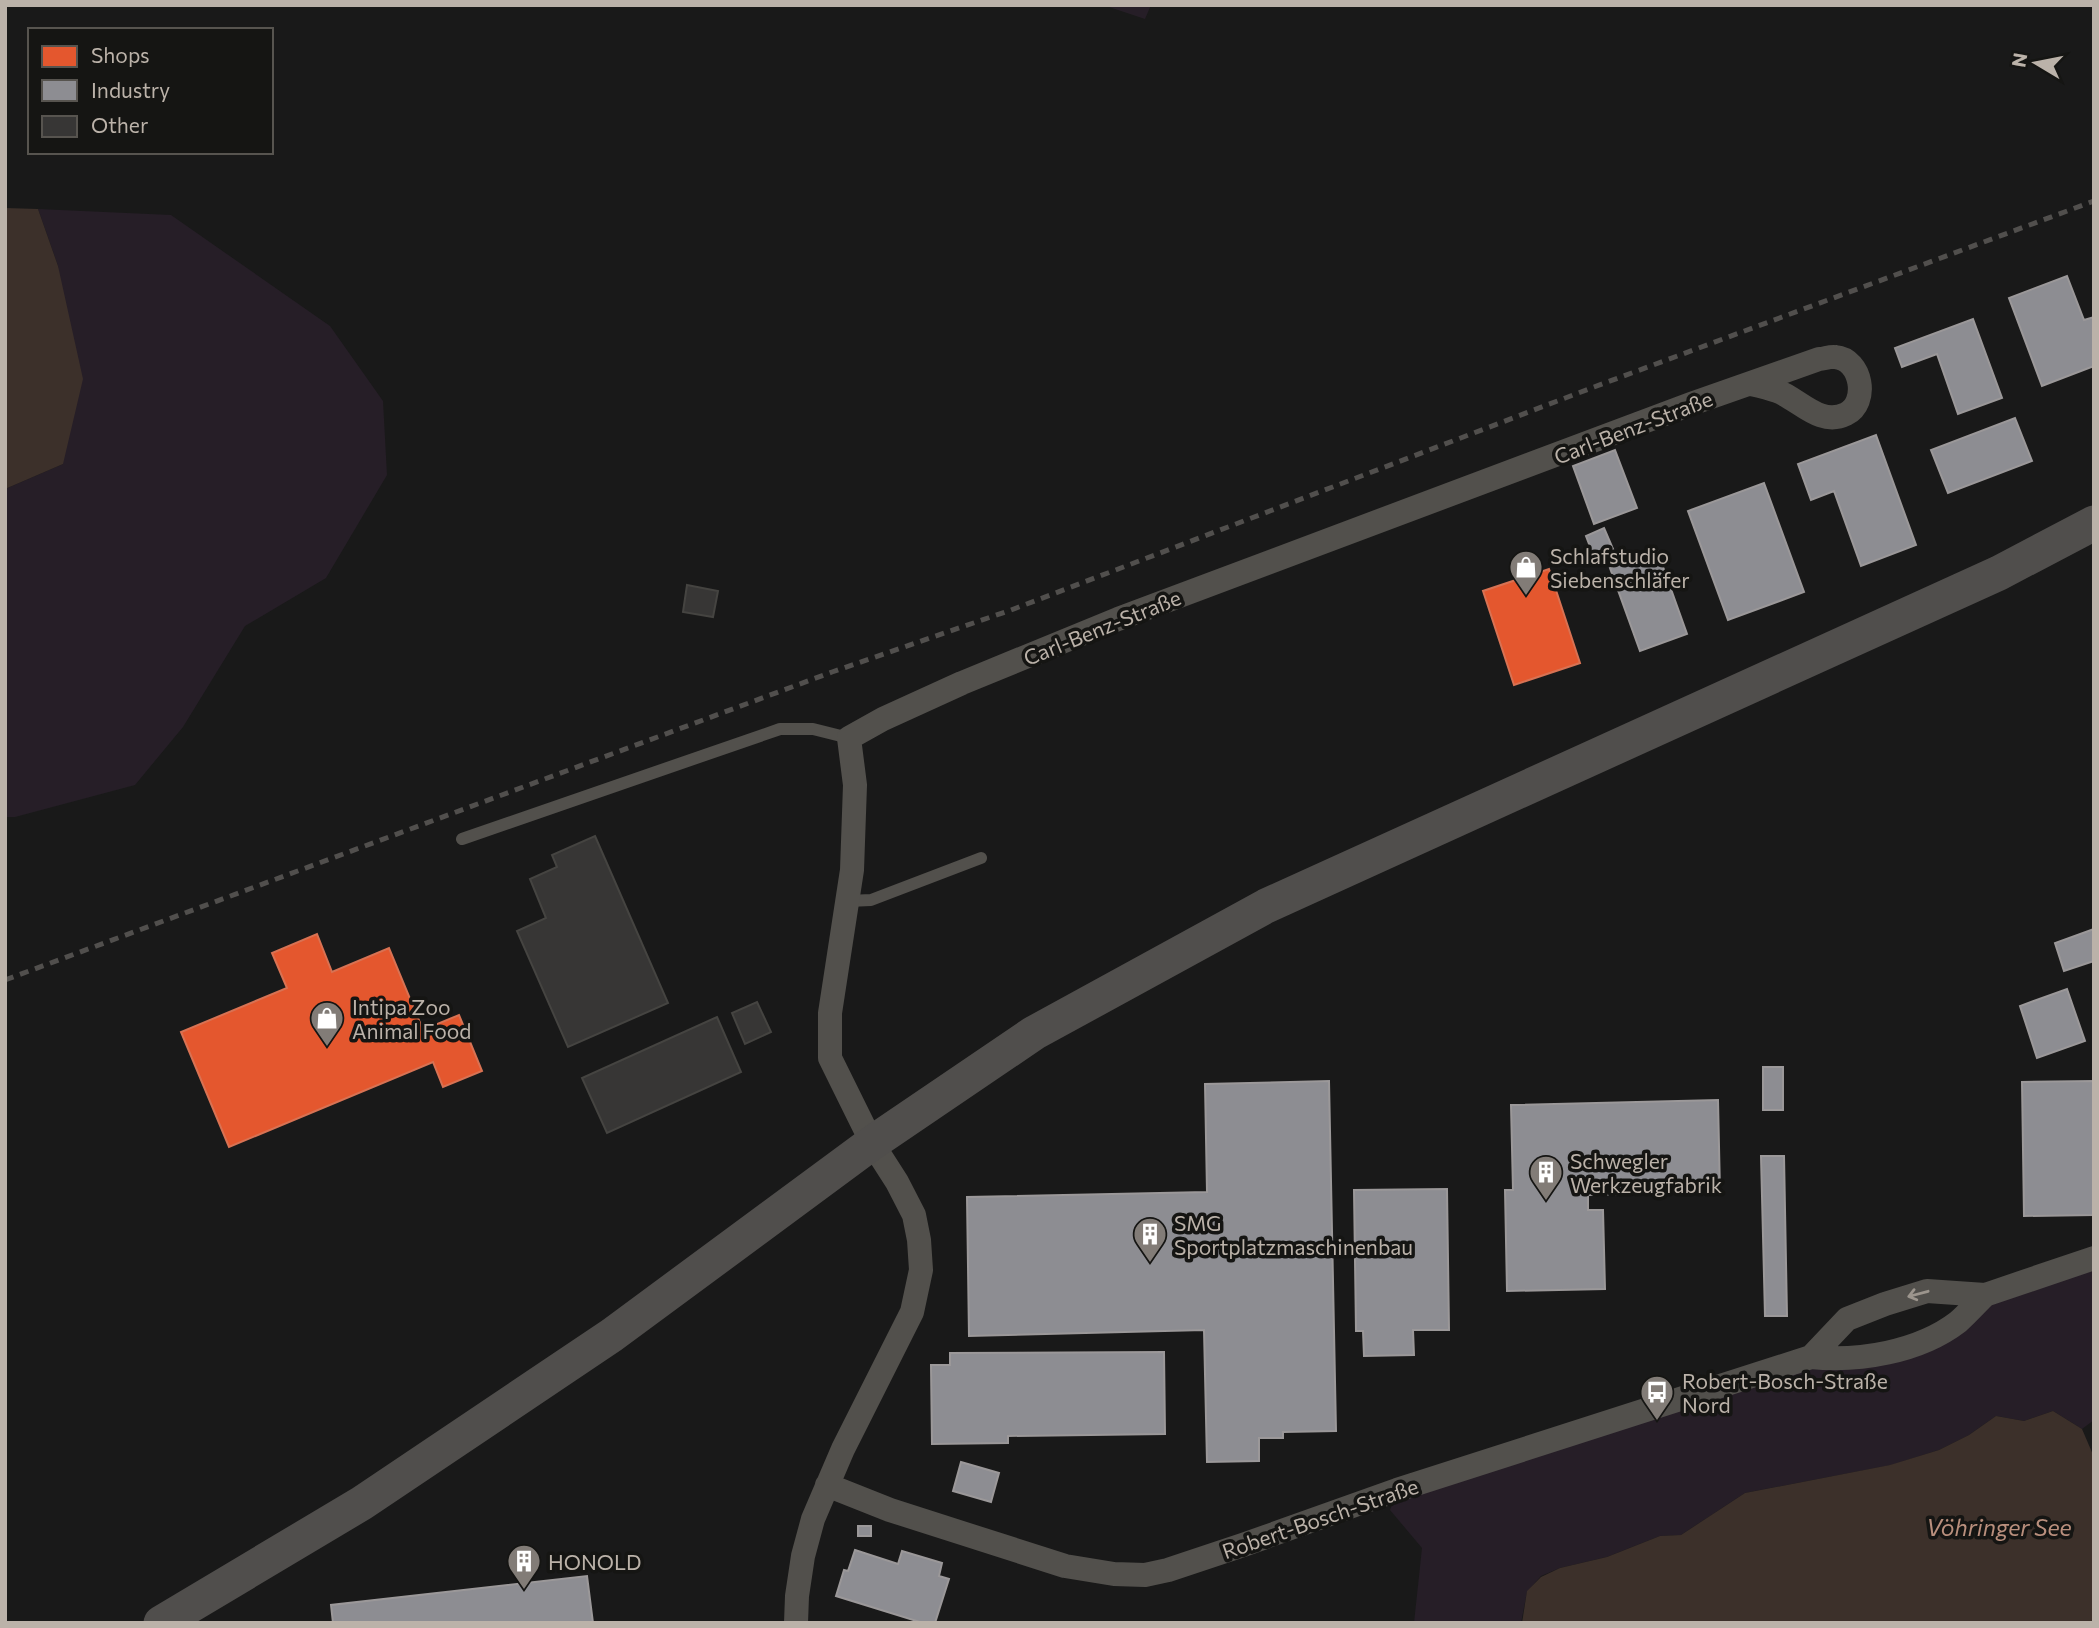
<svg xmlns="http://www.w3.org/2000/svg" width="2099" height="1628" viewBox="0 0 2099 1628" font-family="Commissioner,sans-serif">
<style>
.green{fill:#261e27}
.water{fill:#3c302a}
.shops{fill:#e4572e;stroke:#d87253;stroke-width:2}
.industry{fill:#8d8d92;stroke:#9b9899;stroke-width:2}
.building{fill:#373635;stroke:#454441;stroke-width:2}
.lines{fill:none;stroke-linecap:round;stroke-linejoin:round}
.service{stroke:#52504c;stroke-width:12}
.minor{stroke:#52504c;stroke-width:24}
.secondary{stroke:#504e4c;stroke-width:35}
.rail{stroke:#514f4d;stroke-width:5;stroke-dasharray:9 7;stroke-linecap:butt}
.oneway{stroke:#9c958d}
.labels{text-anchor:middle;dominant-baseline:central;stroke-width:7;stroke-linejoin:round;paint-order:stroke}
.street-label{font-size:21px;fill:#bbb2a9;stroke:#151513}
.poi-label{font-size:21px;fill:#bbb2a9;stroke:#151513;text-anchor:start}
.water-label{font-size:23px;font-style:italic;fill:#b98f7d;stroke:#151513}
</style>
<rect width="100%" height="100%" fill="#191919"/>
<path class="green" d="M1103,5H1151L1145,19Z
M38,209L171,215L330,326L383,401L387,475L326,578L245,626L183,727L135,785L15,817H5V489L63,464L58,266Z
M2094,1259V1420L2082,1429L2053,1411L2024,1421L1996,1416L1969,1435L1939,1450L1891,1465L1745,1493L1681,1535L1660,1536L1607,1557L1560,1568L1541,1576L1527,1592L1521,1623H1414L1422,1548L1390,1510L1397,1491L1729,1383L1899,1349L1986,1295Z"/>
<path class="water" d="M5,208L38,209L58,266L83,379L63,464L5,489Z
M2053,1411L2082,1429L2094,1457V1623H1522L1527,1591L1541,1577L1560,1568L1607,1557L1660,1536L1681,1535L1745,1493L1890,1465L1939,1450L1969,1435L1996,1416L2024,1421Z"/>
<path class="shops" d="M1549,569L1580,663L1514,685L1483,591Z
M317,934L332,972L389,948L423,1030L459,1015L482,1071L443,1087L433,1062L229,1147L181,1032L287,988L272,953Z"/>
<path class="industry" d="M2067,276L2084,320L2094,317V366L2042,386L2009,298Z
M1973,319L2002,398L1958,414L1937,354L1902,367L1895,348Z
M2015,418L2032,461L1948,493L1931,450Z
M1876,435L1916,545L1861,566L1834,491L1811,500L1798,464Z
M1615,450L1637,508L1594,524L1573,466Z
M1764,483L1804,592L1728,620L1688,511Z
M1604,528L1613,549L1594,557L1586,536Z
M1657,550L1687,634L1640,651L1610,568Z
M2094,929V961L2064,971L2055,943Z
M2067,989L2085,1041L2037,1058L2020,1006Z
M1763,1067H1783V1110H1763Z
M1329,1081L1336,1431L1283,1432V1438H1259V1461L1207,1462L1204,1330L969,1336L967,1197L1207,1192L1205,1084Z
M2094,1081V1215L2024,1216L2022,1082Z
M1718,1100L1720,1192L1588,1195V1210H1603L1605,1289L1507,1291L1505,1190H1513L1511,1105Z
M1761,1156H1784L1787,1316H1765Z
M1447,1189L1449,1330H1413L1414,1355L1364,1356L1363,1331H1356L1354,1190Z
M1164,1352L1165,1434L1008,1436V1443L932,1444L931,1365H950V1353Z
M961,1462L999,1473L991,1502L953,1491Z
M858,1526H871V1536H858Z
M855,1550L898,1564L902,1551L942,1563L939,1576L949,1579L935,1623H923L836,1596L844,1570L848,1571Z
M587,1576L593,1623H333L331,1605Z"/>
<path class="building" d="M687,585L718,591L713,617L683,612Z
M595,836L668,1003L568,1047L517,931L546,918L530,879L557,867L552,855Z
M757,1002L771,1032L745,1044L732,1013Z
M717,1017L741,1072L607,1133L582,1078Z"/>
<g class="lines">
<path class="service" d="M462,839L780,729H813L849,738
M848,901L871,900L981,858"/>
<path class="minor" d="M1811,1357L1847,1319L1885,1304L1927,1291L1985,1295L2094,1258
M827,1485L890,1510L1065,1566L1114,1574L1145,1575L1168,1570L1243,1545L1397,1490L1811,1357C1858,1362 1919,1352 1958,1322C1967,1314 1976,1304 1985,1295
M796,1623L797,1596L803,1556L813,1519L843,1449L912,1312L921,1270L919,1240L914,1215L897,1182L872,1143L830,1058V1013L852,870L855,785L849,738L883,719L962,683L1118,619L1691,404L1819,359C1824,359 1831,356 1835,357C1862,359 1869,403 1846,414C1820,427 1799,399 1777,391C1769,388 1760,386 1751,384"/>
<path class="secondary" d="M161,1623L362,1503L612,1335L872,1143L1034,1033L1266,906L1999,573L2094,523"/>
<path class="rail" d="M5,980L832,672L1011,610L1594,387L2094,201"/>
</g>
<defs><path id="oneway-shaft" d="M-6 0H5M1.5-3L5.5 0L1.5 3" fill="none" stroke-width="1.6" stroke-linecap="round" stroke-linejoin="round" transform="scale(1.75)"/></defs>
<use class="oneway" href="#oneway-shaft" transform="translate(1918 1294) rotate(165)"/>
<defs>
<symbol id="shop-pin" viewBox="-11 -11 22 30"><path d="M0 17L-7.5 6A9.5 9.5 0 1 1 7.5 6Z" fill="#827c77" stroke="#151513"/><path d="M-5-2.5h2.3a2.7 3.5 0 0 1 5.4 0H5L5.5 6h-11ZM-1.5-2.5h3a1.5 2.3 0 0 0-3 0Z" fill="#fff"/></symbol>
<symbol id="building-pin" viewBox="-11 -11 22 30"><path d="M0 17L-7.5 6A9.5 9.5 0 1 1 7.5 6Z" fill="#827c77" stroke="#151513"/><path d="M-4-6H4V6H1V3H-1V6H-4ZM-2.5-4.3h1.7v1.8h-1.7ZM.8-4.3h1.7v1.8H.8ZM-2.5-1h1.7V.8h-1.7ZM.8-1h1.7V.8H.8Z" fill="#fff"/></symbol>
<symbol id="bus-pin" viewBox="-11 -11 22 30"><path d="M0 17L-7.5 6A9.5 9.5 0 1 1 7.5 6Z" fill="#827c77" stroke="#151513"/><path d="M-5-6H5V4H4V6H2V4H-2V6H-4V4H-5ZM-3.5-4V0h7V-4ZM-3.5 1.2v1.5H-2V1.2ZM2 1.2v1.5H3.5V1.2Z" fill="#fff"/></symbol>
</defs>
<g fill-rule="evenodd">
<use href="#shop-pin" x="1507" y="548" width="38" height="52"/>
<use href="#shop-pin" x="308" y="999" width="38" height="52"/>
<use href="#building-pin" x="1527" y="1153" width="38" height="52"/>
<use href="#building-pin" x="1131" y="1215" width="38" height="52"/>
<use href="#bus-pin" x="1638" y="1373" width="38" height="52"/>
<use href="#building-pin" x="505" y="1542" width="38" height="52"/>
</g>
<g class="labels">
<g class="street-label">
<text transform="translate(1633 427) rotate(-21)">Carl-Benz-Straße</text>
<text transform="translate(1102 627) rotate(-22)">Carl-Benz-Straße</text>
<text transform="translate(1320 1518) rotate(-19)">Robert-Bosch-Straße</text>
</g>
<g class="poi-label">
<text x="1550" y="555">Schlafstudio<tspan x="1550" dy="24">Siebenschläfer</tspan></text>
<text x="352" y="1006">Intipa Zoo<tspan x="352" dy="24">Animal Food</tspan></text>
<text x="1570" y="1160">Schwegler<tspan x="1570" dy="24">Werkzeugfabrik</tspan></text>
<text x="1174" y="1222">SMG<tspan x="1174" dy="24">Sportplatzmaschinenbau</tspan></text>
<text x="1682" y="1380">Robert-Bosch-Straße<tspan x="1682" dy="24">Nord</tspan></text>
<text x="548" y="1561">HONOLD</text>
</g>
<g class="water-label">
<text x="1999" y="1527">Vöhringer See</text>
</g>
</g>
<rect width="2099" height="1628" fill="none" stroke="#bbb2a9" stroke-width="14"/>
<rect x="28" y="28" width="245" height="126" fill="#151513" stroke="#57544f" stroke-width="2"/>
<rect x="42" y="46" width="35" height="21" fill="#e4572e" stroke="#57544f" stroke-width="2"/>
<text x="91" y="63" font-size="21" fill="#bbb2a9">Shops</text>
<rect x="42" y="80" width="35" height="21" fill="#8d8d92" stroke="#57544f" stroke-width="2"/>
<text x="91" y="98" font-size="21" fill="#bbb2a9">Industry</text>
<rect x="42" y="116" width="35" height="21" fill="#373635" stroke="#57544f" stroke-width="2"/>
<text x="91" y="133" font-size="21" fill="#bbb2a9">Other</text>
<g transform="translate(2036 63) rotate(280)" stroke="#151513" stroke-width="5" paint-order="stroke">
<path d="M0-5L12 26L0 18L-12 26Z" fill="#bbb2a9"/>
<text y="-10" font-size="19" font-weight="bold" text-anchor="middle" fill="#bbb2a9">N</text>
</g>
</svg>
